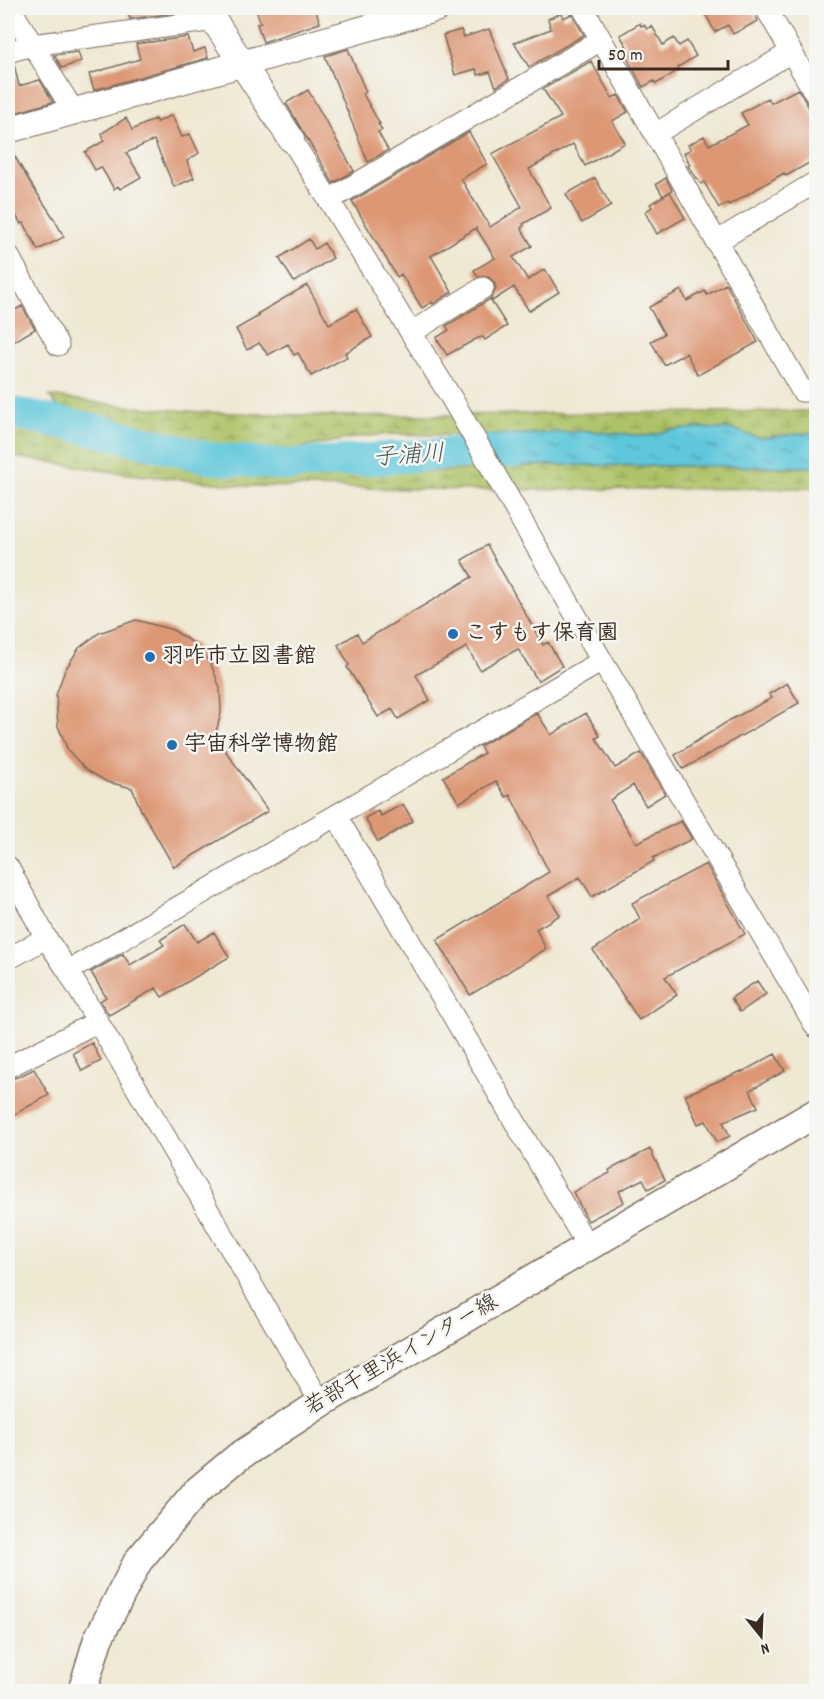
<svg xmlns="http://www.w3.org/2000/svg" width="824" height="1699" viewBox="0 0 824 1699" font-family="Dekko,'Klee One',sans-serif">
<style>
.wetland{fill:url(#wetland-marsh);stroke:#747643;stroke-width:1.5}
.water{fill:url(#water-ripples);stroke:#4d787c;stroke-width:1.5}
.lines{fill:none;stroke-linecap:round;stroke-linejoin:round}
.river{stroke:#5fc7db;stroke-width:32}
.building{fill:#dd9774}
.minor-casing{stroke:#7a6c5d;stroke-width:23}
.tertiary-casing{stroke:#7a6c5d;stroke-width:28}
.secondary-casing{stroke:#7a6c5d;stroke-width:31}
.minor{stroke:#fff;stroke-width:21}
.tertiary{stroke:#fff;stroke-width:26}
.secondary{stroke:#fff;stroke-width:28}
.poi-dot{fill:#1f6fb2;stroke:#f6f6f2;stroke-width:2}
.labels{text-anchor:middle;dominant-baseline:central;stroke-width:5;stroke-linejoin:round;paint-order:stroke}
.poi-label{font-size:22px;font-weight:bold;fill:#3b2a1e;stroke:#f6f6f2;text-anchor:start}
.street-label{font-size:22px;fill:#3b2a1e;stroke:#f6f6f2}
.water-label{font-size:24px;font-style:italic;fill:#465957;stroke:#f6f6f2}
</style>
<defs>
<pattern id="wetland-marsh" width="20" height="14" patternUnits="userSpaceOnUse" patternTransform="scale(1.5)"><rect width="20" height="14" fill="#aec368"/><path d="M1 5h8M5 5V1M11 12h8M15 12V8" fill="none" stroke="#8f9f55"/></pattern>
<pattern id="water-ripples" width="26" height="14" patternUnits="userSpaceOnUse" patternTransform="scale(1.5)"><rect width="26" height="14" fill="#5fc7db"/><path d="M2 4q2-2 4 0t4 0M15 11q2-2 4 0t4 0" fill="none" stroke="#50a2b1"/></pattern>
</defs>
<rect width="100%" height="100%" fill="#f6f6f2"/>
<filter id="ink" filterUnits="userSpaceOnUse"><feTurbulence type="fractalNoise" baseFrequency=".0167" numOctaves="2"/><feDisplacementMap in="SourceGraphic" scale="12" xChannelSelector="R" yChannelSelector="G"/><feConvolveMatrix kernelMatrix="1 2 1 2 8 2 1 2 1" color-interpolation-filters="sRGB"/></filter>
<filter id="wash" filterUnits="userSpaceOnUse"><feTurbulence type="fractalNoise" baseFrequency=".008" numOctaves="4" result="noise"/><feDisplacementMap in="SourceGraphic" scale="24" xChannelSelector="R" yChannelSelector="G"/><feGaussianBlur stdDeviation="1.35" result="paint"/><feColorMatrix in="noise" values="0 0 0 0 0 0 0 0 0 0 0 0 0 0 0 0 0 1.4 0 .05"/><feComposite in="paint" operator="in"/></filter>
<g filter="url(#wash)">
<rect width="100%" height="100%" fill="#efe8d3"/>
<path class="wetland" d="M49,396L125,406L201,412L333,416L816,411V432L758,438L735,430L702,428L670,430L648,436L588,431L477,436L391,434L358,437L296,449L253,451L212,447L59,408Z
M8,424L99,438L125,451H141L225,469L328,472L442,471L548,465L816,467V488L478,490L245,486L129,474L8,456Z"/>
<path class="water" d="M702,428L735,430L759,438L816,432V467L548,465L495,467L477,436L588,431L648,436L670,430Z"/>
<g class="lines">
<path class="river" d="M8,412L92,429L210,458L287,465L486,451L514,452"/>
</g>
<g id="blocks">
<path class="building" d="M127,8H179L182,12L130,19Z
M255,8H315L320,23L263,42L257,24L261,23Z
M702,8H751L758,21L733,34L728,25L715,32Z
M561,13L563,18L572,14L584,35L529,67L514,43L551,29L548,19Z
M640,23L641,26L644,25L647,29L652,26L663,45L674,38L679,46L687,41L696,56L678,67L679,70L656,84L654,81L643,87L622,49L627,47L620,35Z
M489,29L509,79L496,87L490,72L478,75L476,69L455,75L443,35L461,30L464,37Z
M188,37L193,52L205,48L208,58L94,90L89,74L140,59L136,44Z
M348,49L366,92L363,94L380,124H378L382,130L378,132L388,150L368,162L325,56Z
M78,52L81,61L62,68L54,55Z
M591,61L612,98L618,95L628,112L612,121L625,143L585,166L573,144L529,169L551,208L523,224L524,226L521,228L532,246L513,257L528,280L545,269L559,292L529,311L514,287L492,301L491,298L496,288L494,282L488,277H478L474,270L495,258L476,228L431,256L452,292L433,304L432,302L422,308L401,274L397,277L352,201L469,132L487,164L461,179L490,227L522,207L492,154L561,117L543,89Z
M8,64H14L19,86L40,80L53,102L8,115Z
M798,89L816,120V159L786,176L784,173L729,205L728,203L719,208L704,182L701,184L688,166L690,165L684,153L691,149L688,145L704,136L709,145L748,125L741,113L768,98L771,103Z
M308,90L354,171L333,183L286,103Z
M172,115L182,137L190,134L199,153L187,161L194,178L174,187L154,140L126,153L141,177L120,189L118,186L114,189L101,167L95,170L85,152L104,141L102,133L126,118L132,130L155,119L157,122Z
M8,145L31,184L53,217L64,237L38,250L24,223L21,224L8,201Z
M595,178L611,206L582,223L566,194Z
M666,178L672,190L663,196L656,184Z
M670,192L685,218L657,234L645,212L652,207L650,204Z
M309,239L315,249L324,243L333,258L294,282L279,258Z
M726,284L758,342L698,375L686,353L664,365L651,341L664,334L649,307L681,290L687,301L705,291L707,295Z
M307,285L329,324L356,309L372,337L345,353L347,357L311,376L298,353L294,355L288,344L268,355L259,343L247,350L236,329L259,316L257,314Z
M490,299L507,326L485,340L483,337L478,338L447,355L436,338L449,330L446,326Z
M22,306L35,329L8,345V314Z
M487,545L543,645L548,642L562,666L538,681L518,649L480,670L467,647L416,675L430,700L398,719L392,709L378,717L347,667L349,665L338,645L357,633L362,642L472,577L462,560Z
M136,620L173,630L195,644L211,664L220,688L221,713L215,736L268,811L174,867L141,810L132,788L107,782L85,769L68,750L58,726L56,695L65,670L79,648L99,633Z
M787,683L799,703L683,769L675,755L730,720L772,698L769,694Z
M537,713L551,735L586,713L600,736L596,738L615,768L641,753L665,794L646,806L633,785L610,800L636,843L681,821L692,839L653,858L654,861L592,897L580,877L548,896L560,915L536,929L546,949L470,995L437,940L549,872L510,795L506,797L496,781L459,803L443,777L484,753L480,746Z
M403,804L413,821L378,842L365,818L378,811L381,816Z
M706,864L745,934L665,977L677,995L639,1020L593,950L640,919L632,903Z
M185,924L197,942L214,932L229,957L162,997L156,988L109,1015L100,1001L106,997L91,972L123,954L130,965L164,945L160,940Z
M757,981L766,994L740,1012L731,998Z
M92,1043L101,1061L82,1071L73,1053Z
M775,1054L785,1071L750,1090L758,1107L723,1122L730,1136L717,1142L706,1121L698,1124L685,1095L742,1071V1072Z
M34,1069L49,1095L8,1118V1080L20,1076Z
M650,1149L665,1180L648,1189L643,1179L619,1191L624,1202L588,1221L573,1192L610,1173L609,1170Z"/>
</g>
</g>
<g filter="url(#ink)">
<use href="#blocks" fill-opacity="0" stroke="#7a6c5d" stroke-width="1.5"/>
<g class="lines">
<defs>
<path id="minor" d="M10,8L74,112
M583,8L802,391H816
M766,8L816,95
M8,52L32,45L215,20
M655,134L791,52
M291,139L452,399L602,661L816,1027
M329,200L601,40
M716,242L816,182
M8,255L58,345
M412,332L483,288
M337,817L588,1247
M8,867L46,938L68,971L321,1403
M8,959L46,938
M68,971L602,661
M8,1067L97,1022"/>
<path id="tertiary" d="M206,8L291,139
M8,130L438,8"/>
<path id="secondary" d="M82,1692L98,1639L138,1561L196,1492L238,1457L321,1403L816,1113"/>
</defs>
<use href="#minor" class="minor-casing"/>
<use href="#tertiary" class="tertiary-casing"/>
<use href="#secondary" class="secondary-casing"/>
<use href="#minor" class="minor"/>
<use href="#tertiary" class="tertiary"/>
<use href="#secondary" class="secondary"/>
</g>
</g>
<g class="poi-dot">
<circle cx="453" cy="634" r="6"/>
<circle cx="150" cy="657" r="6"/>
<circle cx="172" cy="745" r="6"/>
</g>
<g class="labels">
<g class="poi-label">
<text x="465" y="634">こすもす保育園</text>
<text x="162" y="657">羽咋市立図書館</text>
<text x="184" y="745">宇宙科学博物館</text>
</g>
<g class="street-label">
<text transform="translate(402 1356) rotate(-30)">若部千里浜インター線</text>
</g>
<g class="water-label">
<text transform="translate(409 457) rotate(-4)">子浦川</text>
</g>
</g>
<rect width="824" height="1699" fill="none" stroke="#f6f6f2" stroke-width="30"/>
<g transform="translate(761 1636) rotate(162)" stroke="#f6f6f2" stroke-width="4.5" paint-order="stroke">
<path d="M0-4.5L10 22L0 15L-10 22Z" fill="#3b2a1e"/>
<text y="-9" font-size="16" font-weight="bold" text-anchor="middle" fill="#3b2a1e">N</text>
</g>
<path d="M599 60v9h129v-9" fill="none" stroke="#3b2a1e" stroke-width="3"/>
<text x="608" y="60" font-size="18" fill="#3b2a1e" stroke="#f6f6f2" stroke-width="4.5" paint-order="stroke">50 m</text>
</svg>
